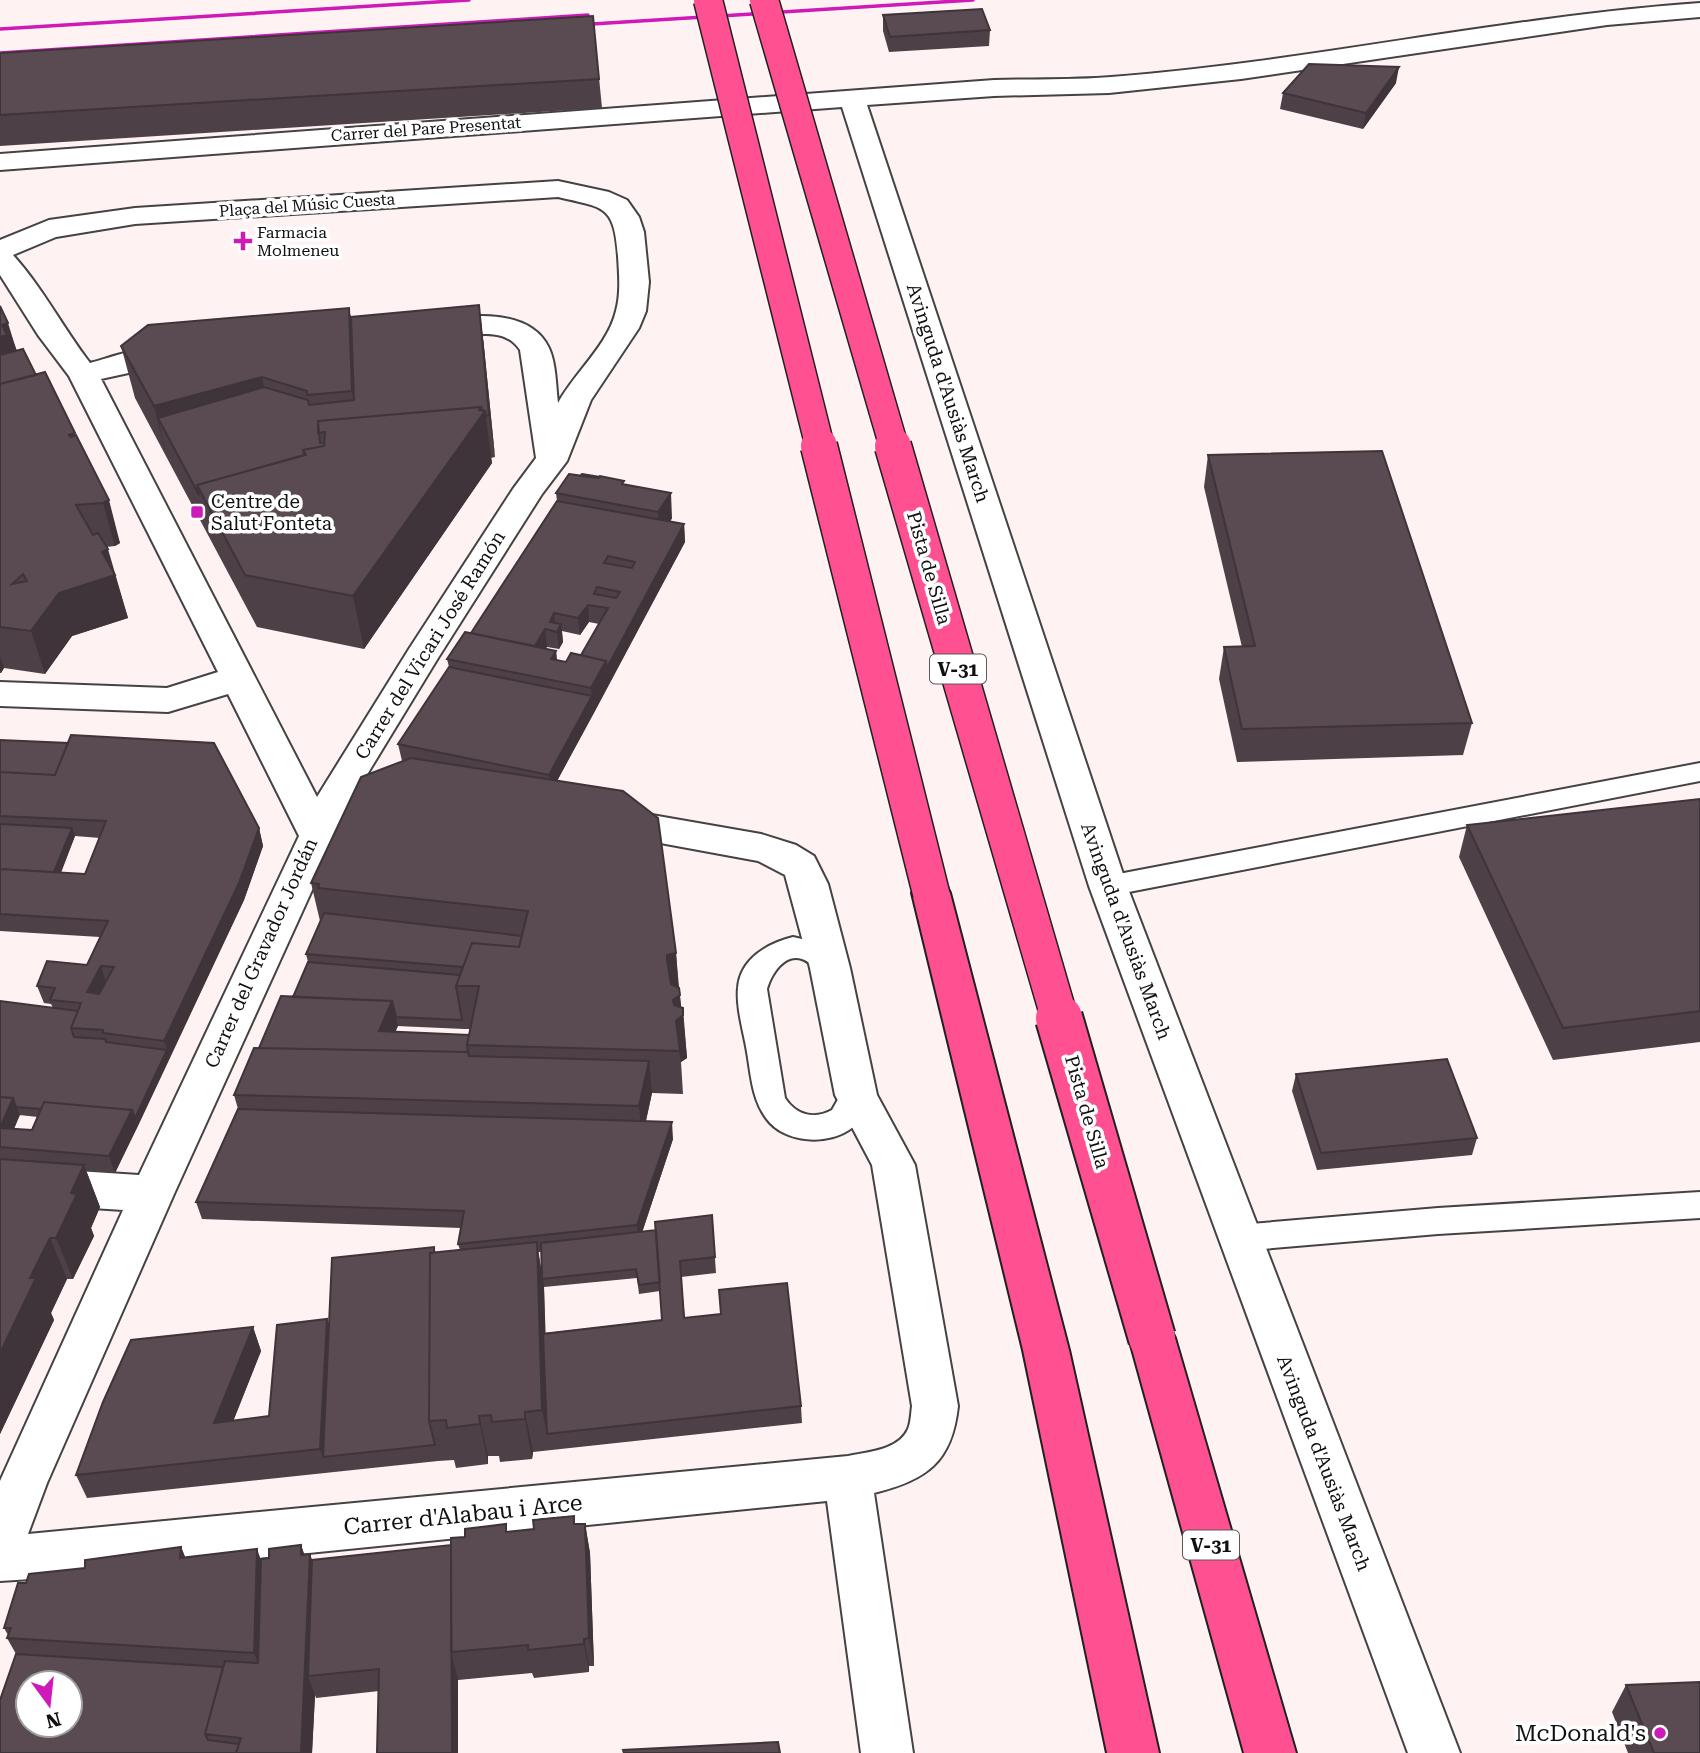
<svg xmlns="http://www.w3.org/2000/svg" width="1700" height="1753" viewBox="0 0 1700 1753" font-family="'Roboto Serif',serif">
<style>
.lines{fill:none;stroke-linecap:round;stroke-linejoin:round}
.lane-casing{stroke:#434343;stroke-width:4}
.street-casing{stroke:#434343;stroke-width:4}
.highway-casing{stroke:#212121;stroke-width:4}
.lane{fill:#fff;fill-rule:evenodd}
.street{fill:#fff;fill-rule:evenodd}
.highway{fill:#ff5092;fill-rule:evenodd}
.rail{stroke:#ce1ab8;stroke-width:3.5}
.highway-bridge-far2-casing{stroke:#212121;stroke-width:31;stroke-linecap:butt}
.highway-bridge-far1-casing{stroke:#212121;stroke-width:39;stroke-linecap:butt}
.highway-bridge-casing{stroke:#212121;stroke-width:50;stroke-linecap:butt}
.highway-bridge-far2{stroke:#ff5092;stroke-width:28}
.highway-bridge-far1{stroke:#ff5092;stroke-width:36}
.highway-bridge{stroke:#ff5092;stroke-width:46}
.wall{fill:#4d4046;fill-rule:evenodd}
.shaded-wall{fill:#3e3439}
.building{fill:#594b51;stroke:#3e3439;stroke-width:2;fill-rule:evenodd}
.poi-dot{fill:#ce1ab8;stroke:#fff;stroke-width:2.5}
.labels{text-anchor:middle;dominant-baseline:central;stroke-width:7;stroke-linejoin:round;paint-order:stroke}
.far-street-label{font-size:16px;fill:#101010;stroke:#fff}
.far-poi-label{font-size:16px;fill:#101010;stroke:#fff;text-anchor:start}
.shield{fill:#fff;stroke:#585858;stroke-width:2}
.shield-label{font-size:18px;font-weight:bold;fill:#101010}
.street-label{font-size:19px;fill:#101010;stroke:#fff}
.poi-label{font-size:19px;fill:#101010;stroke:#fff;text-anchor:start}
.near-street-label{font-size:23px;fill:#101010;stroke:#fff}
.near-poi-label{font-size:23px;fill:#101010;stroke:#fff;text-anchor:end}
</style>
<rect width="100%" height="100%" fill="#fff2f3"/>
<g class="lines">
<defs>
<path id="lane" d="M1700,763V781L1108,896L1098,893L1094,886L1098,879L1108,876Z
M793,937L824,944L845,968L840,976C814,984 820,965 802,959C784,953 771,975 767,989L785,1098C796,1115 814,1120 832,1110L845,1087L856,1083L867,1087L871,1095C867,1107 864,1119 853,1127C830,1146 784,1144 766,1118C752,1099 751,1075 747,1052C744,1033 736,1008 738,988C740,959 768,943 793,937Z
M1700,1192V1218L1438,1234L1239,1251L1228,1247L1223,1238L1228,1229L1239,1225L1438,1208Z"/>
<path id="street" d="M1700,3V17L1607,25L1241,79L1109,93L994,96L867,105L1127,886L1460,1753H1408L1089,886L842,107L0,170V154L994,80C1033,79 1072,80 1111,77C1308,62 1502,17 1700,3Z
M558,181L609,192L627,200L639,217L644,232L649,282L646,311L639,328L591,400L567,461L542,494L438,658L357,791L174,1194L47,1483L28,1534L848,1456C867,1452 899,1450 908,1429C911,1422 911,1413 912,1406L872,1165L835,1095L810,968L785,875L758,861L606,833L593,829L587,820L593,811L606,807L761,834L796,845L814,856L828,884L850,968L877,1095L915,1165L958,1406C952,1462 927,1480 874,1493L913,1753H861L827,1501L79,1576L0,1581V1481L123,1210L0,1202V1166L139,1175L299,836L228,694L168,712L0,706V682L167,688L218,672L69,376L38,335L0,275V240L49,220L135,208ZM558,197C605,208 614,205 618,256C619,274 621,293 616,311C608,345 575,372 558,403C556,386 556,363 549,348C528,304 458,315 418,325L414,331L418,337C449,345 500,318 520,350L536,458L513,489L409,649L317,797L101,379L188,360L192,354L188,348C158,340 119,355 90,363C63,328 43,288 13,255L56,237L135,224Z"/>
<path id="highway" d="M931,879L945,883L950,893L1069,1350L1159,1753H1107L1023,1350L912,893L917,883Z
M1152,1318L1168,1324L1175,1338L1296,1753H1244L1129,1338L1136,1324Z"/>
</defs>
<use href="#lane" class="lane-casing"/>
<use href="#street" class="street-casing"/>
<use href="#highway" class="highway-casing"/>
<use href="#lane" class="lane"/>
<use href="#street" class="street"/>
<use href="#highway" class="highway"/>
<path class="rail" d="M576,25L973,0
M0,29L469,0
M0,53L588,15"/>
<defs>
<path id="highway-bridge-far2" d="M708,0L820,447
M764,0L894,447"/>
<path id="highway-bridge-far1" d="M819,446L931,893
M893,446L1060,1020"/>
<path id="highway-bridge" d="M1059,1018L1152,1338"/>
</defs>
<use href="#highway-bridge-far2" class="highway-bridge-far2-casing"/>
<use href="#highway-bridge-far1" class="highway-bridge-far1-casing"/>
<use href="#highway-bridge" class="highway-bridge-casing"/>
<use href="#highway-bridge-far2" class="highway-bridge-far2"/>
<use href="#highway-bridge-far1" class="highway-bridge-far1"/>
<use href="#highway-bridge" class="highway-bridge"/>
</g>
<path class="wall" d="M883,15L990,30L989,46L889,52L883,31Z
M593,16L602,108L0,146V53Z
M1396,83L1363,129L1280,109L1283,93Z
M479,305L484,347L495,457L491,458L492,463L364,649L257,627L135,398L121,346L349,308L351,318Z
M0,306L17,351L36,375L75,433L120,543L115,546L106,547L128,618L72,636L45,674L4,668L1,673H0Z
M1208,455L1472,723L1463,755L1237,762L1219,679L1224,647H1242L1204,487Z
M628,485L672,518L670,522L684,524L685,542L557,781L676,953L679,987L681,1008H683L687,1058L681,1062L683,1094L652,1093L646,1121L673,1139L642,1232L656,1230L712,1215L716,1273L681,1277L685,1318L801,1406L802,1423L533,1452L532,1459L500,1462L499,1456H488V1464L456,1468L454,1460L438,1461L87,1498L76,1475L253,1327L261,1351L233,1421L269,1416L327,1319L329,1325L434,1247L436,1253L460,1250L458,1244L461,1228L202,1219L196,1202L238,1109L234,1095L259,1048L293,997L308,962L306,954L320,921L311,883L402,761L398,744L449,667L447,659L471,633L557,501L556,493ZM589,622L599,624L581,655L566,662L557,660L556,651L545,648L547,647L559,649L563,642L562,631L580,635ZM397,1026L464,1029H470L469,1035L395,1032ZM538,1252H541L542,1274ZM637,1278L639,1294L660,1291L662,1320L545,1333L544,1287Z
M0,740L259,828L263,846L244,900L115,1173L86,1170L100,1207L91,1228L94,1236L73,1279H67L51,1313L54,1320L0,1434V1001L53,1008L51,1004L44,1003L37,986L87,965L100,937L0,931ZM75,836L100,838L85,874L61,873ZM19,1115L38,1117L32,1130L14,1129Z
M1700,799V1042L1553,1060L1459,857L1467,825Z
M1296,1074L1477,1138L1472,1155L1317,1170L1292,1091Z
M575,1524H585L590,1553L594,1666H589V1672L534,1678L532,1673L458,1680V1679L379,1691L316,1698L315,1695L312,1753H0L16,1654L7,1638L8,1635L4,1628L26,1583L85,1568L181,1547L185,1557L261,1559L269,1558L301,1545L304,1554H310L312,1560L451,1545L508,1532Z
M1626,1685L1700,1753H1628L1612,1712Z"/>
<path class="shaded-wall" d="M1399,67L1396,83L1363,129L1366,113Z
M479,305L484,347L495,457L489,415Z
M349,308L358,359L359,427L352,391Z
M8,323L21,365L0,382V337L2,325Z
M262,377L273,429L158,418L167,458L154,406Z
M481,407L485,411L492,463L364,649L353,596Z
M671,493L672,518L660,537L658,512Z
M109,500L120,543L115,546L103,503Z
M684,524L685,542L594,713L591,688L606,661Z
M108,549L128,618L72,636L45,674L31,631L59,593L102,552Z
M588,605L589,622L580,635L578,618Z
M554,613L556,630L550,622Z
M561,624L563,642L559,649L557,632Z
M545,629L547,647L542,655L535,647Z
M556,651L558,676L550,657Z
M0,656L4,668L1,673L0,670Z
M592,696L594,713L551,792L549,775Z
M72,828L75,836L54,889L51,880Z
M259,828L263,846L244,900L170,1058L164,1041Z
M676,953L679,996L680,995L682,1016L683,1015L687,1058L681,1062L670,998L667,955Z
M101,966L106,983L93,1009L87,992Z
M392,1001L398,1026L385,1056L379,1031Z
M167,1050L170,1058L138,1126L135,1118Z
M649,1061L652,1093L642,1138L639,1106Z
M13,1098L20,1115L7,1145L0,1128Z
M132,1110L138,1126L115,1173L109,1156Z
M672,1122L673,1139L639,1242L637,1225Z
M84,1165L100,1207L91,1228L94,1236L73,1279L56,1238L71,1193Z
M50,1238L67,1279L51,1313L54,1320L0,1434V1353L30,1278Z
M537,1242L544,1287L549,1433L547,1434L542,1410Z
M327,1319L334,1343L323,1457L320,1449Z
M253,1327L261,1351L223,1447L214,1423Z
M525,1412L533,1452L532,1459L525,1419Z
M479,1416L488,1456V1464L480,1424Z
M585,1524L590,1553L594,1666L589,1638Z
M301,1545L309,1568L310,1554L319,1583L308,1676L315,1695L312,1753H301Z
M181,1547L197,1586L180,1558Z
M257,1549L271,1588L269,1690L254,1653Z
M584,1639L589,1666V1672L584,1644Z
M452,1657L458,1679V1753H452Z"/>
<path class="building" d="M982,9L990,30L890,37L883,15Z
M593,16L599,79L0,115V53Z
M1309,64L1399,67L1366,113L1283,93Z
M479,305L489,415L486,416L485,411L482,410L481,407L318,421L320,443L324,442V446L303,450L304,455L197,485L199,495L158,418L264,387L308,400L309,405L354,400L351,317Z
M0,306L8,323L2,325L7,335L0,337Z
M349,308L352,391L307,395V391L262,377L154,406L121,346L148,325Z
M23,349L36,375L0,384V355Z
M45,372L75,433L69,435L71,437L76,435L109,500L103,503L76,505L93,535L98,533L108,549L102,552L115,575L59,593L31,631L0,627V384ZM23,574L27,581L12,584Z
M481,407L479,410L485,411L353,596L245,575L197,485L306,455L303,450L324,446L325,432L318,433V421Z
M1382,451L1472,723L1242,729L1224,647L1255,646L1208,455Z
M569,474L598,478L600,476L624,481L622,484L671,493L658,512L556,493Z
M582,474L600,477L598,478L581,476Z
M557,501L684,524L607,668L606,661L581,655L608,608L588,605L578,618L554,613L550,622L561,624L557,632L545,629L535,646L471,633ZM608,556L635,562L632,568L604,563ZM597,587L620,592L616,598L594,594Z
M465,632L556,651L551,659L566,662L571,653L606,661L591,688L447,659Z
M449,667L592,696L549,775L398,744Z
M71,735L214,743L259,828L239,883L164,1041L103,1033V1030L71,1028L81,1003L50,1000L55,988L37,986L47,961L87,965L108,921L0,914V869L85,874L106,821L0,816V772L55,775ZM101,966L114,967L99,994L87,992Z
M0,740L68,743L55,775L0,772Z
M411,758L623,791L658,818L676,953L667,955V960L671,984L679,988L680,995L673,1000L674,1005L683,1008V1015L676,1021L680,1051L467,1045L479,986H456L472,943L519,947L528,911L318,888L319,884L311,883L361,777Z
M1700,799V1011L1563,1028L1467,825Z
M0,824L72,828L54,872L0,869Z
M324,913L522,936L519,947L472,943L463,967L306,954Z
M308,962L460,975L456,986L462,1020L396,1017L392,1001L293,997Z
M281,996L392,1001L379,1031L469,1035L467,1045L468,1052L259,1048Z
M0,1001L78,1011L71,1028L74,1037L105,1039L106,1042L167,1050L135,1118L132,1110L44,1102L41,1109L16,1107L13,1098L0,1097Z
M254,1048L468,1052L469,1056L649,1061L639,1106L234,1095Z
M1447,1059L1477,1138L1321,1153L1296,1074Z
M0,1097L13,1098L0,1128L32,1130L44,1102L132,1110L109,1156L0,1147Z
M238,1109L672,1122L637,1225L458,1244L464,1211L196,1202Z
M0,1159L84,1165L71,1193L77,1194L56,1238H50L30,1278H36L0,1353Z
M712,1215L715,1257L680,1261L684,1318L721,1314L719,1290L787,1283L801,1406L547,1434L543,1334L662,1320L655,1222Z
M656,1230L660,1282L639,1285L636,1269L542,1279L541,1243Z
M537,1242L542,1410L525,1412V1419L492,1422L491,1415L479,1416L480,1424L447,1428L446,1420L429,1421L430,1253Z
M434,1247V1253H430L429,1421L435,1445L323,1457L332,1258Z
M327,1319L320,1449L76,1475L103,1402L131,1340L253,1327L214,1423L269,1416L277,1325Z
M574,1516V1524H585L589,1638L584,1639V1644L528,1650V1645L451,1652V1538L465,1537V1529L506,1524V1532L534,1529L533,1520Z
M301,1545V1555L310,1554L301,1753H236L241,1738L205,1734L225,1661L258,1663L261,1559L269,1558V1549Z
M451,1545L452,1753H377L379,1669L308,1676L312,1560Z
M181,1547L180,1558L257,1549L254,1653L7,1638L11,1628H4L18,1583H26L29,1574L85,1568V1560Z
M16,1654L223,1667L205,1734L208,1740L239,1744L236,1753H0V1700ZM28,1683H70V1725H28Z
M1700,1682V1753H1654L1626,1685Z
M778,1742L780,1753H624L623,1750Z"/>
<g class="poi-dot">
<path d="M239.5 230.5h7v7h7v7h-7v7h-7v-7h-7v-7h7z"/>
<rect x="190" y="505" width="14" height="14" rx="3.5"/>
<circle cx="1660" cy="1733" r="7"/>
</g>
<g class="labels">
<g class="far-street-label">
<text transform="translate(426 129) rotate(-4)">Carrer del Pare Presentat</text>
<text transform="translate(307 205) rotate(-4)">Plaça del Músic Cuesta</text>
</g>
<g class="far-poi-label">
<text x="257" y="232">Farmacia<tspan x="257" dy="18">Molmeneu</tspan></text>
</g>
<g class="shield">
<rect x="930" y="654.5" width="56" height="29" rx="5"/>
<rect x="1183" y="1530.5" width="56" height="29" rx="5"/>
</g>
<g class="shield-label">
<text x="958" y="669">V-31</text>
<text x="1211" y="1545">V-31</text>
</g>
<g class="street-label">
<text transform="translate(948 393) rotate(72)">Avinguda d'Ausiàs March</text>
<text transform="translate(929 568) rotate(74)">Pista de Silla</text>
<text transform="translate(430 645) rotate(-58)">Carrer del Vicari José Ramón</text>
<text transform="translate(1126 931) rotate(70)">Avinguda d'Ausiàs March</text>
<text transform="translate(261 953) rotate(-66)">Carrer del Gravador Jordán</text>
<text transform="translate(1087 1112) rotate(74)">Pista de Silla</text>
<text transform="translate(1324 1463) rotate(69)">Avinguda d'Ausiàs March</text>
</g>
<g class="poi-label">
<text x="211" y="501">Centre de<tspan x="211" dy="22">Salut Fonteta</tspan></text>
</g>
<g class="near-street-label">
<text transform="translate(463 1515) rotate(-6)">Carrer d'Alabau i Arce</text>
</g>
<g class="near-poi-label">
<text x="1646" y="1733">McDonald's</text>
</g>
</g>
<g transform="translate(49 1704) rotate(165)"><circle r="33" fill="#ffffff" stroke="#9f9f9f" stroke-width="2"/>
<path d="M0-5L12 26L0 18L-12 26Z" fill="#ce1ab8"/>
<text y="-10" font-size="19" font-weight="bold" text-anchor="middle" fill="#101010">N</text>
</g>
</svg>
